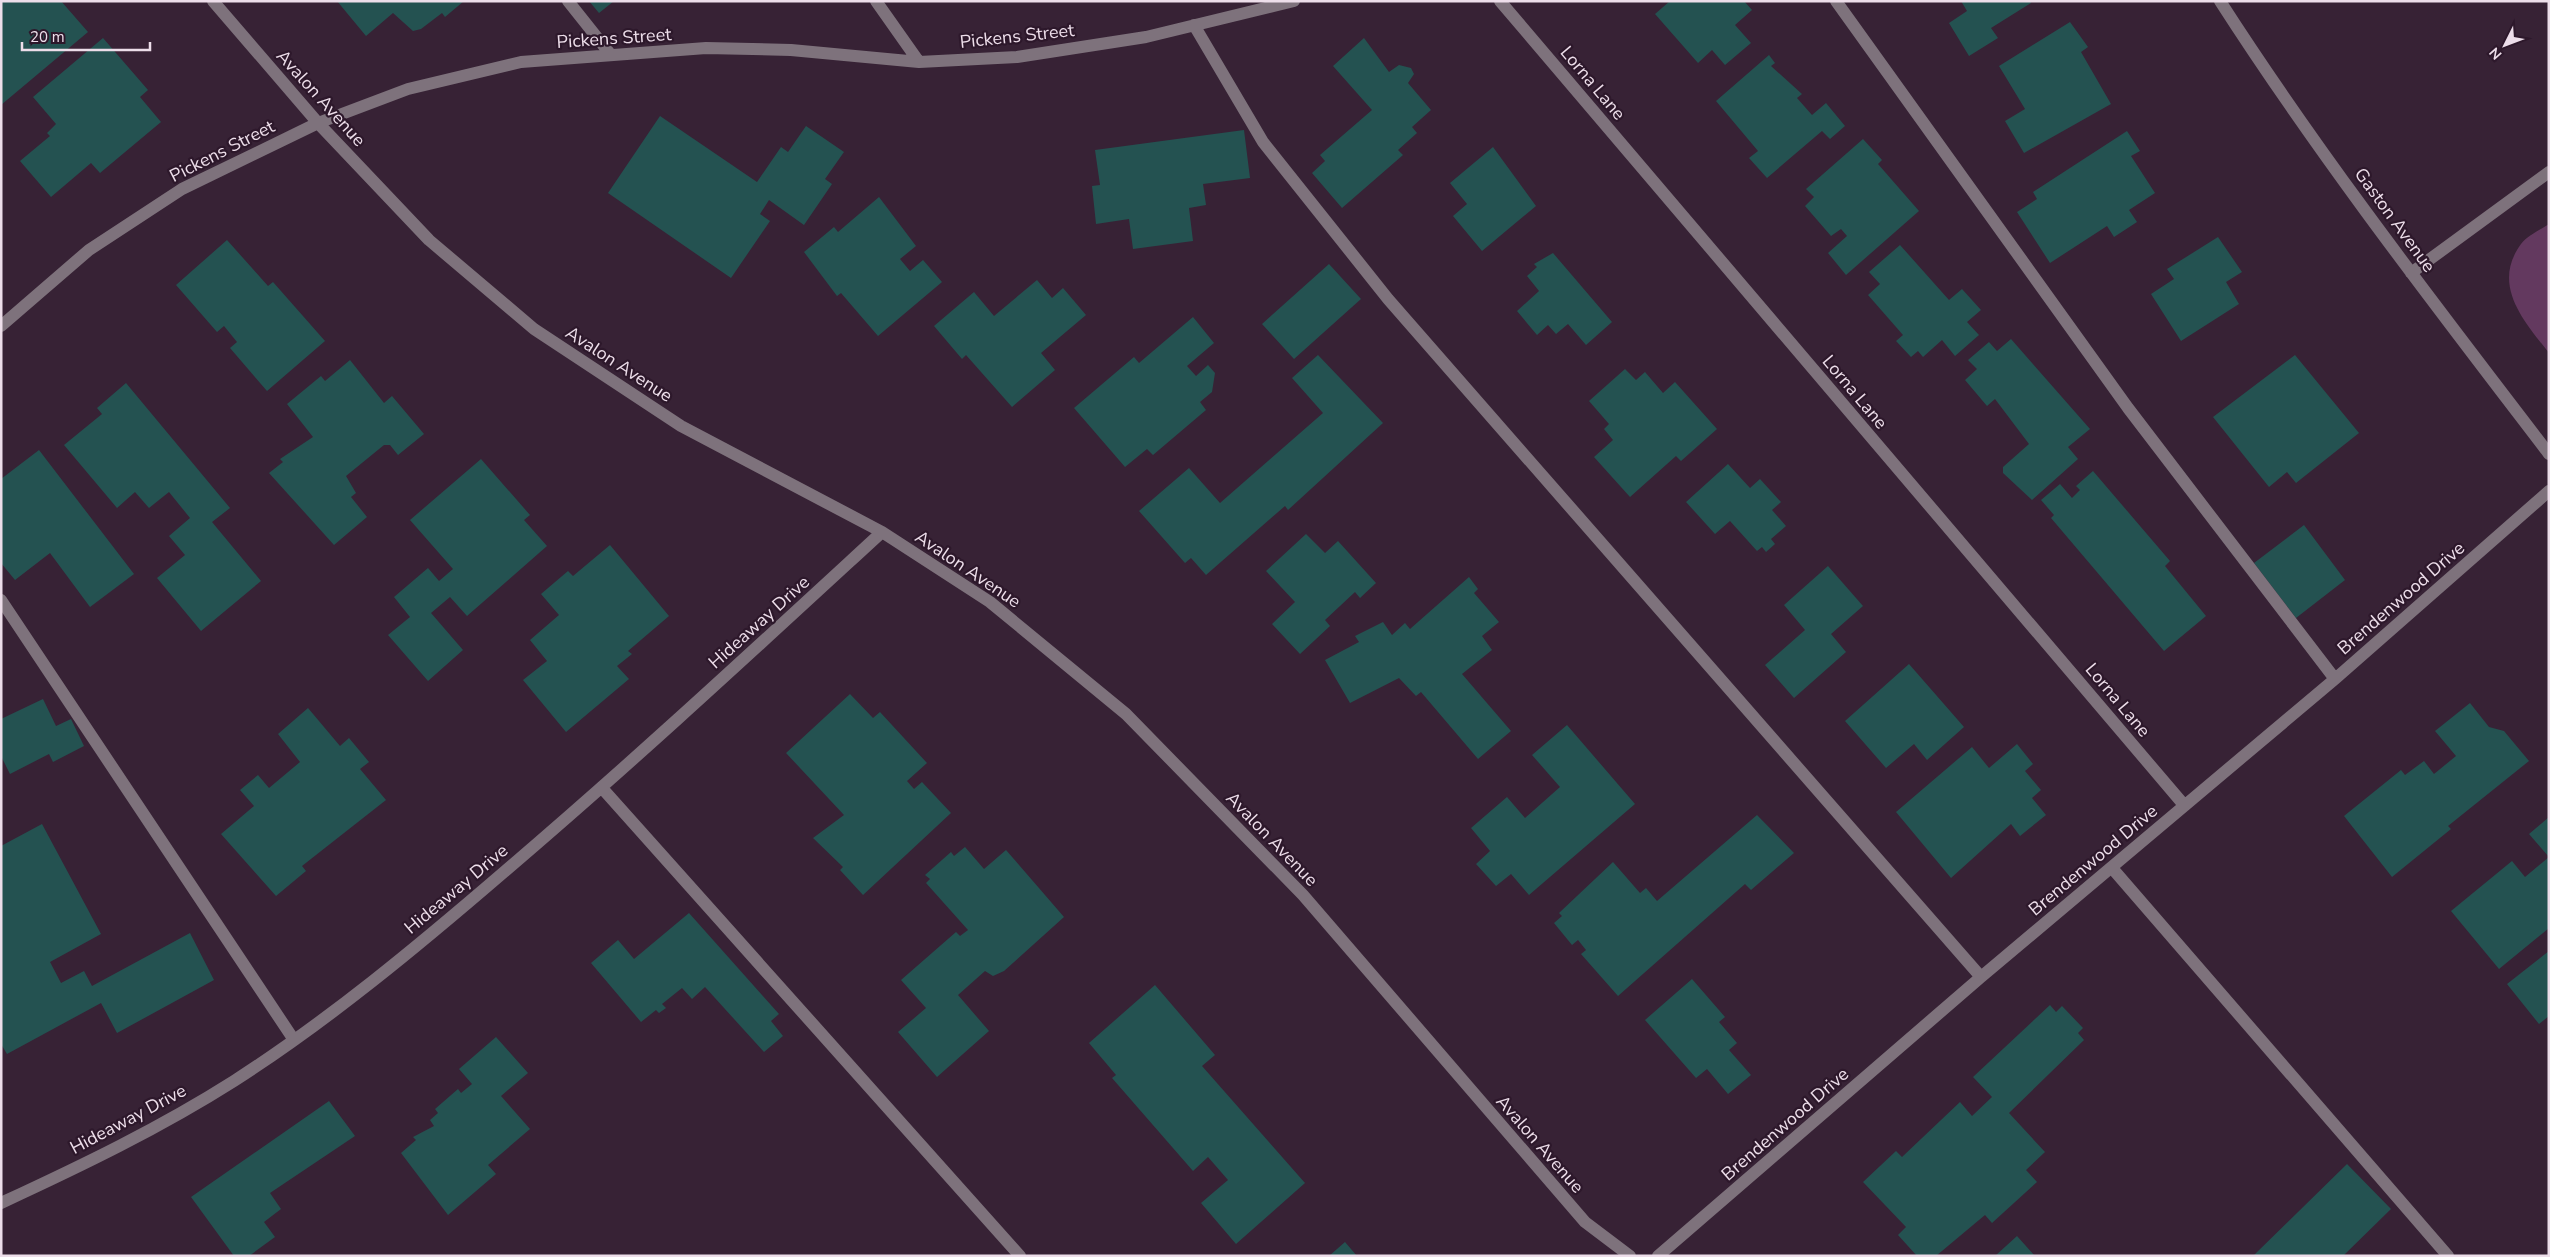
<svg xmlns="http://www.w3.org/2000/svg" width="2550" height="1257" viewBox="0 0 2550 1257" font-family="'Nunito Sans',sans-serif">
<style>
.green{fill:#63395f}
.building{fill:#245251}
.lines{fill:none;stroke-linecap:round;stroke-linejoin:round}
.minor{stroke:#7e727c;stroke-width:12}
.labels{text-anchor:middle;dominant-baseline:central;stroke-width:4.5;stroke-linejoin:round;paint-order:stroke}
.street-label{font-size:18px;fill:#eddeea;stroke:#2d182b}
</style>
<rect width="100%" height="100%" fill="#372235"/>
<path class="green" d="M2549,224V353C2524,321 2491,285 2521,244C2527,236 2540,230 2549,224Z"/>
<path class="building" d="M1,1H61L88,32L1,105Z
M337,1H464L445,17L442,13L421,29L413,31L393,13L366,36Z
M589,1H614L599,13Z
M1670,1H1744L1752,10L1735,25L1751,43L1725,65L1712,50L1698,63L1655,14Z
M1961,1H2030L2031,3L1991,28L1998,38L1969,56L1949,23L1967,11Z
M2070,22L2088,47L2081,52L2111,104L2024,153L2005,121L2025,109L1999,66Z
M103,38L148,90L140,97L161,122L100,173L91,163L51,197L20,161L50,136L47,133L56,124L33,97Z
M1364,38L1389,72L1399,65L1411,68L1414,74L1408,83L1431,110L1412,127L1417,133L1398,150L1403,155L1342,208L1312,173L1325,161L1320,155L1372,110L1333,66Z
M1769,55L1775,63L1771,66L1802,94L1797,98L1812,115L1826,103L1845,126L1830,139L1822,131L1767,178L1749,158L1758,151L1716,101Z
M660,116L757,182L781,147L788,152L806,126L844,152L825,179L832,184L804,225L769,200L760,214L770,221L731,278L608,193Z
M1244,130L1250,178L1203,184L1206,205L1189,208L1193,241L1133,249L1129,219L1096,224L1092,186L1100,185L1095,150Z
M2127,131L2140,151L2131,156L2155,193L2129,210L2137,222L2114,237L2107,226L2050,263L2017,212L2037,199L2033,192Z
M1863,139L1882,160L1878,164L1919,211L1846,275L1828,253L1847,236L1841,229L1831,236L1805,206L1814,197L1806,189Z
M1493,147L1536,206L1482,251L1453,216L1467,204L1450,183Z
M879,197L916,246L900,259L910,271L923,260L942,282L878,336L841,293L837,296L804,252L834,227L838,232Z
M2218,237L2242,272L2226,282L2239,304L2181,341L2151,294L2174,279L2167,269Z
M227,240L268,286L273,282L325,341L267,391L230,348L237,342L224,326L217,332L176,285Z
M1900,245L1949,300L1962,289L1981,310L1967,322L1979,335L1955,356L1942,340L1923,357L1918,351L1911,357L1896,341L1903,335L1868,295L1880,284L1869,272Z
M1553,253L1612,322L1586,345L1568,324L1556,334L1548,325L1537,335L1517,311L1539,291L1527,276L1537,267L1534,264Z
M1329,264L1361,299L1294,359L1262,324Z
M1037,280L1052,298L1063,288L1086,315L1041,353L1055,370L1012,407L966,355L962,359L934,326L974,292L994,316Z
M1193,317L1214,343L1187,366L1196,376L1208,365L1215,373L1212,392L1200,402L1206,410L1153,455L1147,449L1125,467L1074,408L1134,357L1139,363Z
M2011,339L2090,429L2068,447L2078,459L2032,500L2003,473V467L2029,444L1995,399L1987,406L1965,380L1977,369L1968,360L1989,342L1997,351Z
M1318,355L1383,423L1288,510L1285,506L1206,575L1191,558L1185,563L1139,511L1189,468L1220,503L1323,413L1292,378Z
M2295,355L2359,433L2296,483L2287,472L2269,487L2213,417Z
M350,360L384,403L392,396L424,434L398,455L390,445H384L346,476L356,493L351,497L367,517L334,545L269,473L283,462L280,459L313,437L287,404L321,376L325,381Z
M1625,369L1636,380L1645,372L1663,393L1675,382L1717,429L1681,461L1676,456L1630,497L1594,457L1613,440L1604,429L1609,424L1589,401Z
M126,383L230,508L212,522L261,581L201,631L157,578L185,555L169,536L190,518L169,492L149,508L135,492L117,508L64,445L102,414L97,408Z
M39,450L134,574L90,607L50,553L15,580L1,563V479Z
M481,459L530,515L524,520L547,546L467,616L450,597L431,613L463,650L428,681L388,635L410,617L394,597L428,568L439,581L453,569L410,520Z
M1728,464L1750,488L1760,479L1781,502L1772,510L1786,526L1771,539L1775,544L1766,552L1762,547L1757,551L1730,521L1715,534L1686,502Z
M2093,471L2170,561L2165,566L2206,616L2164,651L2051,518L2054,515L2041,500L2060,484L2072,498L2080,490L2076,486Z
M2304,525L2345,580L2296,618L2254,563Z
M1306,534L1325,553L1338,541L1376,583L1360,598L1355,592L1325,620L1330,626L1300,654L1272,624L1295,602L1266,571Z
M610,545L669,616L628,651L632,654L617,666L629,679L566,732L523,680L547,661L530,640L559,615L541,594L568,571L573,576Z
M1828,566L1863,606L1831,634L1846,652L1794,698L1765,665L1805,630L1784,605Z
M1469,577L1478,589L1474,593L1499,622L1482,636L1492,650L1462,674L1511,731L1478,759L1421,692L1416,696L1399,678L1350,703L1325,660L1359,642L1355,636L1383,622L1392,635L1405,623L1410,629Z
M1909,664L1964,727L1927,760L1914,744L1886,768L1845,721Z
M850,694L873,718L880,712L927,763L907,781L914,789L922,782L951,813L863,895L840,870L843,867L813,838L844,815L786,753Z
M43,699L56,726L71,719L84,746L53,762L49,754L10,774L1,756V719Z
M2470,703L2489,727L2504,731L2529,761L2448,826L2451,829L2392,877L2344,816L2401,770L2405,775L2424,761L2434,774L2456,756L2435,731Z
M308,708L340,746L349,738L369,762L360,769L386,800L302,866L306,871L276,896L221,834L254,806L240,790L258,775L269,788L300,762L278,734Z
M1567,725L1635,804L1529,895L1511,874L1496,886L1476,864L1490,851L1471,828L1507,797L1525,818L1560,787L1532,755Z
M2017,744L2033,764L2025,771L2041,790L2032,798L2046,815L2020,836L2011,824L1951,878L1896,812L1972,747L1989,768Z
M1757,815L1794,853L1751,890L1745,884L1618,996L1581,954L1586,950L1578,940L1572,945L1554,923L1562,916L1559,913L1613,862L1640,893L1646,888L1657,901Z
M2549,817V928L2499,969L2451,911L2512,861L2525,877L2549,857L2529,834Z
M42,824L101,934L50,962L61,983L84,971L92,986L190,933L214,980L117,1033L101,1003L7,1054L1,1044V846Z
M965,847L984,869L1006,850L1064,917L1004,971L993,976L985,971L958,995L989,1031L937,1077L898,1032L926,1008L901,980L956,932L960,936L968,930L926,883L930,879L925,875L951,852L954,856Z
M689,913L779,1014L771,1021L783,1036L764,1052L705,987L692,999L682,988L662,1004L666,1008L659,1013L656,1010L641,1022L591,963L618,940L634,959Z
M2549,951V1016L2539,1024L2507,984Z
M1692,979L1725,1017L1719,1022L1737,1043L1729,1050L1751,1075L1728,1094L1707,1069L1696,1078L1645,1020Z
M1155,985L1215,1055L1202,1066L1305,1183L1236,1244L1201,1203L1228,1180L1208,1157L1193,1171L1112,1078L1116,1075L1089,1043Z
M2050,1005L2056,1012L2062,1006L2083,1028L2078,1033L2084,1040L2009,1113L2045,1152L2026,1170L2037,1182L1992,1223L1985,1215L1936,1256H1917L1898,1235L1906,1227L1863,1182L1896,1151L1902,1157L1960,1102L1972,1116L1992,1097L1973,1077Z
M496,1037L528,1073L501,1096L530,1129L488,1165L496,1174L448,1215L401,1153L416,1140L413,1137L434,1126L430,1120L438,1113L435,1109L458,1089L461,1093L472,1084L459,1069Z
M329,1101L355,1136L270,1193L281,1209L264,1222L275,1237L249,1256H234L191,1197Z
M2347,1164L2391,1209L2343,1256H2253Z
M2017,1236L2035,1256H1995Z
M1345,1242L1357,1256H1329Z"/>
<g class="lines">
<path class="minor" d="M213,1L318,123L429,240L534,329L681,426L882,532L990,602L1126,714L1303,895L1585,1222L1630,1256
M568,1L611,55
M876,1L919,62
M1500,1L2184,805
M1836,1L2128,408L2335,679
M2220,1C2321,158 2436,306 2549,454
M1194,25L1263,142L1388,299L1981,977
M2411,273L2549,172
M1,326L89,250L182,189L318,123L408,89L521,62L706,48L791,50L919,62L1017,57L1146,37L1294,1
M1,600L294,1040
M602,788L1020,1256
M2112,868L2448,1256
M1,1203C81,1166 160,1128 234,1081C329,1020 418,946 504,872C633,762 757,647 882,532
M1658,1256L1981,977L2335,679L2549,491"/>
</g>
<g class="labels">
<g class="street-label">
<text transform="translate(1017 36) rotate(-6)">Pickens Street</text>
<text transform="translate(614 38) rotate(-4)">Pickens Street</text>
<text transform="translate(1593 83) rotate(50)">Lorna Lane</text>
<text transform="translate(321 98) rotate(48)">Avalon Avenue</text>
<text transform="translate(222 151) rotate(-27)">Pickens Street</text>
<text transform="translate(2395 220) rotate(54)">Gaston Avenue</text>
<text transform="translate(619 364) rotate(33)">Avalon Avenue</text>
<text transform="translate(1855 392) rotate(50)">Lorna Lane</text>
<text transform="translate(968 569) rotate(34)">Avalon Avenue</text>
<text transform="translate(2401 598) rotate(-41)">Brendenwood Drive</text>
<text transform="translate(759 622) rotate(-42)">Hideaway Drive</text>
<text transform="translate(2118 700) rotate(50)">Lorna Lane</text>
<text transform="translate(1272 839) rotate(46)">Avalon Avenue</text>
<text transform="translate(2093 860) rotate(-40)">Brendenwood Drive</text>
<text transform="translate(456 889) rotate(-40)">Hideaway Drive</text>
<text transform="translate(128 1119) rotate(-28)">Hideaway Drive</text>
<text transform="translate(1785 1124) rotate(-41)">Brendenwood Drive</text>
<text transform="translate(1540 1144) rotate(49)">Avalon Avenue</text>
</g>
</g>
<rect width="2550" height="1257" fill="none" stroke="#eddeea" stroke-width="5"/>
<g transform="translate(2505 45) rotate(228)" stroke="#2d182b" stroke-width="4" paint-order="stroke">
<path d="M0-4L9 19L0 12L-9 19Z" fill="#eddeea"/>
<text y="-8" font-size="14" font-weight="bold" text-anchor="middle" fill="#eddeea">N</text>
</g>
<path d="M22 42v8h128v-8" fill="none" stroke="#eddeea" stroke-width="2.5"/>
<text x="30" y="42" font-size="15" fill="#eddeea" stroke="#2d182b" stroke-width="4" paint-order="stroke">20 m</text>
</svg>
